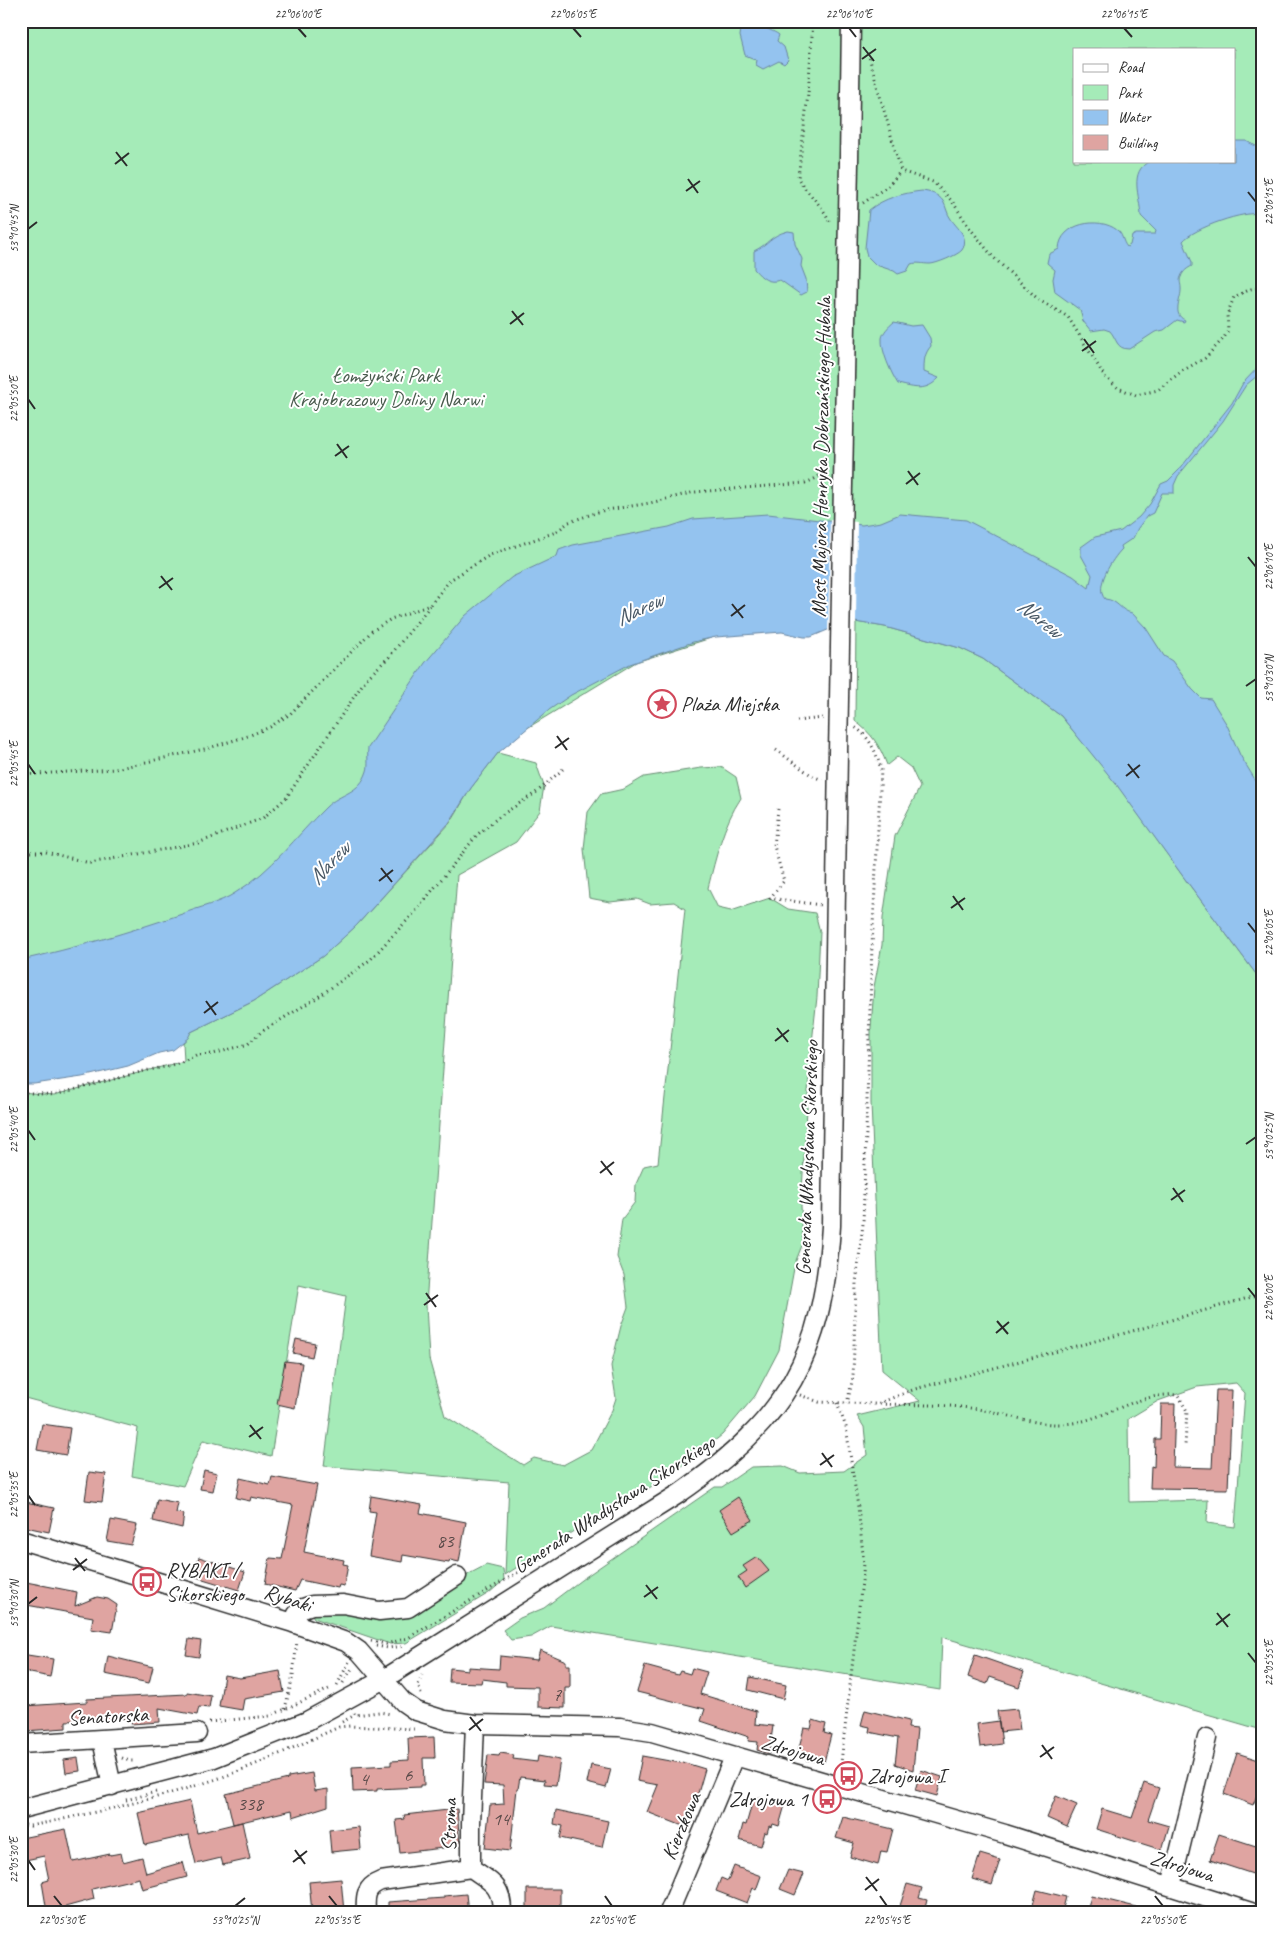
<svg xmlns="http://www.w3.org/2000/svg" width="1283" height="1933" viewBox="0 0 1283 1933" font-family="Caveat,sans-serif">
<style>
.green{fill:#a5ebb8;stroke:#688b72;fill-rule:evenodd}
.water{fill:#94c3ef;stroke:#6a86a1}
.pier{fill:#fff}
.building{fill:#dfa4a1;stroke:#2b2b2b}
.lines{fill:none;stroke-linecap:round;stroke-linejoin:round}
.minor-casing{stroke:#2b2b2b;stroke-width:21}
.path{stroke:#2b2b2b;stroke-width:3;stroke-dasharray:1 4;stroke-linecap:butt}
.minor{stroke:#fff;stroke-width:18}
.minor-bridge-casing{stroke:#2b2b2b;stroke-width:21;stroke-linecap:butt}
.minor-bridge{stroke:#fff;stroke-width:18}
.ticks{fill:none;stroke:#2b2b2b;stroke-width:2}
.labels{text-anchor:middle;dominant-baseline:central;stroke-width:4;stroke-linejoin:round;paint-order:stroke}
.number-label{font-size:19px;fill:#584948}
.park-label{font-size:21px;fill:#4a5b4e;stroke:#fff}
.street-label{font-size:21px;fill:#2b2b2b;stroke:#fff}
.poi-label{font-size:21px;fill:#2b2b2b;stroke:#fff;text-anchor:start}
.water-label{font-size:22px;font-style:italic;fill:#4a5966;stroke:#fff}
.neatline{fill:none;stroke:#2b2b2b;stroke-width:2}
.ticks-label{font-size:12px;text-anchor:middle;fill:#2b2b2b}
</style>
<rect width="100%" height="100%" fill="#fff"/>
<filter id="ink" filterUnits="userSpaceOnUse"><feTurbulence type="fractalNoise" baseFrequency=".02" numOctaves="2"/><feDisplacementMap in="SourceGraphic" scale="10" xChannelSelector="R" yChannelSelector="G"/><feConvolveMatrix kernelMatrix="1 2 1 2 8 2 1 2 1" color-interpolation-filters="sRGB"/></filter>
<g filter="url(#ink)">
<path class="green" d="M21,21H1262V918L1084,700L944,620L792,612L636,662L478,758L21,1022ZM1074,49H1234V161H1074Z
M856,622L885,627L960,648L983,659L1061,716L1116,783L1182,875L1262,982V1730L942,1637L940,1690L551,1626L531,1637L511,1640L503,1630L520,1618L544,1608L581,1580L715,1487H722L751,1467L783,1466L800,1473L844,1471L867,1455L864,1427L857,1416L920,1401L882,1370L871,1103V1028L874,987L882,945L883,918L895,836L920,787L911,768L897,757L887,765C879,744 872,734 855,721ZM1236,1383L1245,1393L1235,1527L1207,1523L1208,1500L1129,1502L1128,1419L1158,1401L1197,1387Z
M498,753L536,763L544,786L540,811L516,842L457,875L426,1305L429,1359L445,1416L523,1465L534,1458L563,1465L591,1450L612,1410L616,1398L611,1366L621,1326L628,1307L624,1275L617,1257L622,1219L635,1202L636,1184L644,1166L658,1163L685,909L674,902L650,904L637,899L610,902L589,898L584,849L588,812L601,794L624,789L644,777L701,768L721,767L736,777L741,798C723,825 716,857 708,888L718,908L731,911L770,898L788,909L815,913L820,932L817,997L810,1061L801,1206L803,1243L795,1263L779,1350L755,1396L722,1435L685,1464L625,1504L594,1518L505,1575L509,1482L324,1466L346,1296L299,1285L271,1456L203,1440L183,1486L132,1476L138,1428L21,1397V1092L54,1095L184,1061L183,1043L191,1032L254,1001L323,956L356,926L450,823L471,788Z
M486,1565L503,1569L504,1580L489,1593L406,1643L390,1644L314,1618L310,1612L360,1611L445,1593L469,1574Z"/>
<path class="water" d="M742,21C748,21 775,31 779,35L777,41L784,47L788,60L784,64L779,61L763,69L756,65L757,60L745,55L740,36Z
M1234,141H1246L1262,149V214C1245,210 1194,228 1183,241L1192,262V266C1188,268 1183,271 1181,277C1179,281 1181,284 1181,288C1182,299 1171,314 1185,320L1184,322L1177,320L1164,330L1155,332L1129,349C1116,349 1117,339 1110,331L1104,329L1091,331L1083,321L1080,310L1055,292L1053,279L1055,270L1047,263L1049,254L1059,249C1060,223 1099,216 1117,230C1123,234 1122,241 1127,247L1130,245L1132,236L1136,234H1155L1156,231L1141,216C1140,196 1128,172 1150,161H1234Z
M922,191C930,192 938,194 943,201C946,206 947,214 951,219C957,228 970,237 962,250C958,255 936,264 930,264C922,264 918,262 911,264L907,271L898,274L894,271L876,265L867,256L865,248L869,210C884,198 903,193 922,191Z
M788,231L794,232L795,244L802,259L801,266L806,279L807,292L801,295L780,280C768,284 762,278 754,269V251C769,244 769,236 788,231Z
M894,322L911,326L922,325L930,338L931,346C924,354 924,361 924,372L939,378C926,392 915,388 898,384C891,373 881,351 882,338C883,332 889,326 894,322Z
M1262,363V369L1257,376L1246,385L1223,421L1178,476L1174,485V493H1162L1153,513L1147,516L1138,528L1133,538L1121,546L1122,549C1112,559 1094,587 1105,599C1118,600 1120,611 1132,613L1146,628L1164,656L1172,661L1192,689L1201,698L1211,699L1227,725L1240,755L1262,791V982L1182,875L1116,784L1061,716L983,659L960,648L885,627L849,621L811,637H804L782,632L716,637L693,642L630,664L571,695L549,710L498,753L471,788L449,823L356,926L323,956L254,1001L191,1032L188,1038L173,1050L159,1053L128,1066L82,1077L34,1084H21V960C76,948 129,932 182,914C199,907 220,903 235,893C273,870 295,837 326,807C340,793 360,794 367,771C369,766 367,755 368,748L425,663L465,616L512,577L557,556L559,550L573,545L669,527L693,519L768,514L862,525L881,522L900,514L966,520L1073,576L1089,588L1092,575L1081,555V547L1095,537L1121,531L1139,517L1150,504L1161,484L1168,481L1179,470L1232,403L1243,383Z"/>
<path class="pier" d="M830,519L857,522L856,624L850,623L828,631Z"/>
<path class="building" d="M296,1339L315,1343L312,1357L293,1353Z
M285,1361L302,1363L295,1408L277,1404Z
M1216,1390H1232L1228,1489L1150,1488L1151,1466L1154,1467L1155,1439H1160L1161,1404H1175L1173,1467L1212,1468Z
M42,1424L70,1428L66,1455L37,1450Z
M204,1470L217,1473L213,1491L200,1489Z
M89,1472L106,1474L102,1502L85,1500Z
M272,1477L317,1485L304,1552L344,1560L343,1564L348,1565L344,1586L339,1585L338,1588L300,1580L295,1591L265,1584L270,1558L282,1559L293,1505L251,1497L250,1501L236,1498L240,1478L270,1485Z
M371,1496L422,1505L420,1513L466,1522L459,1562L450,1560L449,1563L403,1555L402,1562L369,1556L376,1512L369,1511Z
M738,1497L753,1520L733,1532L719,1510Z
M157,1499L178,1503L176,1513L184,1514L182,1528L153,1521Z
M21,1501L54,1508L49,1532L21,1526Z
M111,1520L137,1525L131,1545L107,1541Z
M199,1557L245,1572L239,1590L193,1576Z
M757,1557L769,1571L745,1588L738,1577L747,1571L743,1566Z
M21,1581L77,1592L75,1606L97,1597L108,1599L117,1605L112,1632L91,1629L93,1617L21,1604Z
M189,1639L201,1641L199,1657L186,1655Z
M540,1650L566,1661V1665H570V1688H565V1708L538,1707V1687L506,1686V1682L482,1679L481,1683L449,1682L450,1668L468,1670V1667L499,1669L500,1656L537,1660Z
M21,1654L53,1659L50,1677L21,1671Z
M975,1655L1024,1672L1019,1687L990,1677L987,1684L968,1677Z
M108,1656L153,1667L149,1683L105,1674Z
M645,1666L678,1675L680,1671L690,1674L692,1668L707,1672L700,1694L756,1711L755,1724L773,1726L769,1754L757,1750L758,1742L748,1741L749,1737L701,1721L705,1709L637,1692Z
M280,1671L284,1692L244,1699L242,1710L219,1706L224,1675L240,1678Z
M750,1677L786,1685L783,1699L748,1690Z
M187,1692L211,1696L209,1708L199,1707L197,1715L159,1708L160,1722L131,1724L132,1718L66,1721V1728L25,1731L24,1706L87,1702V1699L187,1694Z
M1017,1709L1020,1730L1000,1732L997,1711Z
M865,1710L909,1721L908,1728L917,1729L913,1770L895,1764L898,1738L869,1732L870,1727L861,1725Z
M813,1720L826,1724L824,1733L831,1735L824,1762L806,1760L804,1757L797,1755L804,1728L811,1729Z
M999,1721L1002,1744L980,1747L977,1724Z
M434,1737L435,1758H423L424,1785H420V1787L377,1789V1791L353,1792L352,1767L391,1765V1761L409,1760L408,1738Z
M500,1753L514,1755L513,1759L537,1762L538,1756L560,1760L556,1785L544,1784L545,1780L520,1777L518,1789H517L510,1851L485,1848L490,1805L504,1804L503,1785L484,1784L488,1755L499,1756Z
M1237,1753L1262,1761V1782L1253,1805L1224,1794Z
M642,1756L681,1763L682,1762L705,1769L688,1828L647,1812L658,1785L637,1781Z
M78,1758L80,1771L66,1773L64,1760Z
M591,1765L611,1769L606,1788L587,1783Z
M921,1770L942,1777L937,1796L915,1790Z
M312,1773L315,1791L328,1789V1806L293,1817L292,1810L233,1824L226,1794L288,1779V1777Z
M1144,1783L1159,1788L1148,1820L1169,1826L1162,1850L1096,1829L1102,1809L1132,1818Z
M1056,1796L1077,1805L1067,1827L1047,1818Z
M757,1797L785,1805L779,1826L773,1824L772,1827L769,1826L767,1833L765,1832L761,1846L739,1840L743,1824L746,1825L753,1800Z
M190,1801L197,1833L242,1822L250,1859L223,1865L221,1858L196,1864L189,1835L145,1845L138,1813Z
M457,1809L460,1846L400,1853L396,1820L405,1819L404,1815Z
M556,1810L608,1821L602,1847L560,1838L563,1826L554,1824Z
M843,1817L893,1829L887,1852L881,1851L878,1865L850,1857L854,1843L836,1838Z
M359,1827L361,1849L331,1852L329,1830Z
M66,1829L73,1862L110,1854V1855L121,1853L123,1862L142,1857L146,1873L183,1862L187,1877L142,1889L139,1878L92,1889L94,1899L47,1912L42,1882L49,1880L44,1856L21,1861V1838Z
M1219,1834L1262,1848V1877L1210,1860Z
M980,1854L1000,1860L992,1885L972,1879Z
M734,1866L761,1876L756,1890L753,1888L747,1903L716,1891L721,1878L728,1881Z
M788,1870L804,1874L795,1895L780,1889Z
M341,1879L344,1912H312L309,1882Z
M907,1884L922,1888L919,1898L927,1900L924,1912H898Z
M527,1889H560V1912H527Z
M1037,1890L1066,1897L1062,1912H1031Z
M466,1894L468,1912H388V1902L444,1898V1896Z
M1091,1896L1136,1907V1912H1087Z"/>
<g class="lines">
<defs>
<path id="minor" d="M849,162L851,21
M21,1540L293,1623L346,1642L359,1651L403,1702L416,1711L429,1715L445,1720L475,1724L620,1727L652,1732L1005,1834L1251,1912
M293,1623L297,1614L303,1608L312,1605L343,1604L379,1611L408,1608L457,1576
M102,1740L112,1786
M21,1744L197,1733
M21,1809L214,1758L307,1721L384,1679L680,1493C787,1418 823,1357 831,1226L838,753
M471,1868V1823L475,1724
M471,1868C491,1882 502,1885 502,1912
M1171,1886L1207,1738
M366,1912C365,1897 365,1887 381,1881L471,1868
M669,1912L734,1757"/>
</defs>
<use href="#minor" class="minor-casing"/>
<path class="path" d="M813,21L808,94L798,178C807,195 825,206 830,224
M868,53L901,171L933,182L952,201L969,227L993,257L1039,300L1068,317L1105,377L1118,388L1136,395L1158,390L1182,371L1205,358L1224,338L1228,330L1227,315L1234,297L1251,289L1262,288
M863,203L888,186L901,171
M797,721L823,718
M776,750L811,775L822,780
M21,775L115,769L209,748L248,736L270,727L290,714L372,631L391,619L430,605L450,580L490,555L556,532L569,522L601,511L650,503L695,492L805,483C816,479 824,475 826,463
M778,809L774,846L784,881L770,898L821,905
M21,852H46L90,863L198,843L263,818L286,798L366,679L389,657L430,606
M21,1092L54,1095L144,1071L165,1067L184,1061L196,1055L213,1054L248,1044L261,1032L318,997L370,960L415,912L477,835L500,816L537,792L563,769
M800,1395L819,1402L877,1404L915,1389L1129,1332L1262,1294
M837,1403L846,1427L858,1507L864,1564L840,1771
M847,1404L853,1377L856,1283L863,1224L872,946L881,770C877,753 869,735 853,726
M880,1404C914,1405 949,1404 983,1410C1007,1414 1032,1424 1057,1424C1102,1425 1132,1392 1178,1395L1187,1411L1185,1446
M371,1641L386,1644L408,1638L547,1555
M376,1646L388,1648L405,1646
M343,1683L353,1667
M337,1685L349,1662
M421,1694L418,1685L422,1675
M285,1709L293,1675L297,1641
M354,1713L355,1715L379,1712L391,1714
M209,1722L270,1716L329,1689
M342,1722L355,1715
M122,1758L129,1761H135
M126,1800L156,1792
M25,1825L30,1826C88,1814 145,1802 201,1784C248,1770 294,1747 339,1727L350,1726L414,1729"/>
<use href="#minor" class="minor"/>
<defs>
<path id="minor-bridge" d="M838,753L849,162"/>
</defs>
<use href="#minor-bridge" class="minor-bridge-casing"/>
<use href="#minor-bridge" class="minor-bridge"/>
</g>
</g>
<path class="ticks" d="M298,28L306,37M573,28L581,37M849,28L856,37M1124,28L1132,37M863,47L874,61M862,59L876,49M116,152L127,166M115,164L129,153M688,179L698,193M686,191L700,181M1248,192L1256,202M28,229L37,222M512,311L523,325M510,324L524,313M1084,339L1094,353M1082,351L1096,341M28,399L35,409M337,444L347,458M335,456L349,446M908,471L918,485M906,484L920,473M1248,557L1256,567M161,576L172,590M159,588L173,578M732,604L743,618M731,616L745,605M1246,686L1256,679M557,736L567,750M555,748L569,738M28,764L35,774M1128,764L1139,778M1126,776L1140,765M381,868L392,882M379,881L393,870M953,896L963,910M951,908L965,898M1248,923L1256,933M206,1001L216,1015M204,1013L218,1002M777,1028L788,1042M775,1041L789,1030M28,1130L35,1140M1246,1144L1256,1137M601,1161L612,1175M600,1173L614,1162M1173,1188L1183,1202M1171,1200L1185,1190M1248,1288L1256,1298M426,1293L436,1307M424,1305L438,1295M997,1321L1008,1334M996,1333L1009,1322M250,1425L261,1439M249,1437L263,1427M822,1453L832,1467M820,1465L834,1455M28,1495L35,1505M75,1558L85,1571M73,1570L87,1559M646,1585L657,1599M644,1597L658,1587M28,1604L37,1597M1217,1613L1228,1627M1216,1625L1230,1614M1248,1653L1256,1663M470,1717L481,1731M469,1730L483,1719M1042,1745L1052,1759M1040,1757L1054,1747M295,1850L305,1864M28,1860L35,1870M293,1862L307,1851M866,1877L877,1891M865,1890L879,1879M54,1896L62,1906M329,1896L337,1906M605,1896L612,1906M880,1896L887,1906M1155,1896L1163,1906M235,1906L245,1898"/>
<defs>
<symbol id="sight-ring" viewBox="-11 -11 22 22"><circle r="9.5" fill="#fff" stroke="#d1495b" stroke-width="1.5"/><path d="M0-6L1.8-2.2L6-1.7L2.9 1.2L3.7 5.4L0 3.3L-3.7 5.4L-2.9 1.2L-6-1.7L-1.8-2.2Z" fill="#d1495b"/></symbol>
<symbol id="bus-ring" viewBox="-11 -11 22 22"><circle r="9.5" fill="#fff" stroke="#d1495b" stroke-width="1.5"/><path d="M-5-6H5V4H4V6H2V4H-2V6H-4V4H-5ZM-3.5-4V0h7V-4ZM-3.5 1.2v1.5H-2V1.2ZM2 1.2v1.5H3.5V1.2Z" fill="#d1495b"/></symbol>
</defs>
<g fill-rule="evenodd">
<use href="#sight-ring" x="646" y="688" width="32" height="32"/>
<use href="#bus-ring" x="131" y="1566" width="32" height="32"/>
<use href="#bus-ring" x="832" y="1760" width="32" height="32"/>
<use href="#bus-ring" x="811" y="1783" width="32" height="32"/>
</g>
<g class="labels">
<g class="number-label">
<text x="445" y="1541">83</text>
<text x="557" y="1695">7</text>
<text x="408" y="1775">6</text>
<text x="364" y="1779">4</text>
<text x="250" y="1804">338</text>
<text x="501" y="1819">14</text>
</g>
<g class="park-label">
<text x="386" y="375">Łomżyński Park<tspan x="386" dy="24">Krajobrazowy Doliny Narwi</tspan></text>
</g>
<g class="street-label">
<text transform="translate(821 457) rotate(-89)">Most Majora Henryka Dobrzańskiego-Hubala</text>
<text transform="translate(807 1158) rotate(-88)">Generała Władysława Sikorskiego</text>
<text transform="translate(614 1504) rotate(-33)">Generała Władysława Sikorskiego</text>
<text transform="translate(288 1598) rotate(18)">Rybaki</text>
<text transform="translate(108 1716) rotate(-3)">Senatorska</text>
<text transform="translate(793 1750) rotate(16)">Zdrojowa</text>
<text transform="translate(449 1825) rotate(-89)">Stroma</text>
<text transform="translate(681 1826) rotate(-67)">Kierzkowa</text>
<text transform="translate(1182 1866) rotate(17)">Zdrojowa</text>
</g>
<g class="poi-label">
<text x="681" y="704">Plaża Miejska</text>
<text x="166" y="1570">RYBAKI /<tspan x="166" dy="24">Sikorskiego</tspan></text>
<text x="867" y="1776">Zdrojowa I</text>
<text x="808" y="1799" text-anchor="end">Zdrojowa 1</text>
</g>
<g class="water-label">
<text transform="translate(639 609) rotate(-25)">Narew</text>
<text transform="translate(1040 618) rotate(38)">Narew</text>
<text transform="translate(329 863) rotate(-47)">Narew</text>
</g>
</g>
<rect width="1283" height="1933" fill="none" stroke="#fff" stroke-width="55"/>
<rect x="1073" y="48" width="162" height="115" fill="#ffffff" stroke="#aaaaaa"/>
<rect x="1083" y="64" width="25" height="8" fill="#ffffff" stroke="#aaaaaa"/>
<text x="1118" y="72" font-size="15" fill="#2b2b2b">Road</text>
<rect x="1083" y="85" width="25" height="15" fill="#a5ebb8" stroke="#aaaaaa"/>
<text x="1118" y="98" font-size="15" fill="#2b2b2b">Park</text>
<rect x="1083" y="110" width="25" height="15" fill="#94c3ef" stroke="#aaaaaa"/>
<text x="1118" y="122" font-size="15" fill="#2b2b2b">Water</text>
<rect x="1083" y="135" width="25" height="15" fill="#dfa4a1" stroke="#aaaaaa"/>
<text x="1118" y="148" font-size="15" fill="#2b2b2b">Building</text>
<rect x="28" y="28" width="1228" height="1878" class="neatline"/>
<g class="ticks-label">
<text x="298" y="18">22°06'00"E</text>
<text x="573" y="18">22°06'05"E</text>
<text x="849" y="18">22°06'10"E</text>
<text x="1124" y="18">22°06'15"E</text>
<text transform="translate(1269 202) rotate(-90)" y="4">22°06'15"E</text>
<text transform="translate(14 229) rotate(-90)" y="4">53°10'45"N</text>
<text transform="translate(14 399) rotate(-90)" y="4">22°05'50"E</text>
<text transform="translate(1269 567) rotate(-90)" y="4">22°06'10"E</text>
<text transform="translate(1269 679) rotate(-90)" y="4">53°10'30"N</text>
<text transform="translate(14 764) rotate(-90)" y="4">22°05'45"E</text>
<text transform="translate(1269 933) rotate(-90)" y="4">22°06'05"E</text>
<text transform="translate(14 1130) rotate(-90)" y="4">22°05'40"E</text>
<text transform="translate(1269 1137) rotate(-90)" y="4">53°10'25"N</text>
<text transform="translate(1269 1298) rotate(-90)" y="4">22°06'00"E</text>
<text transform="translate(14 1495) rotate(-90)" y="4">22°05'35"E</text>
<text transform="translate(14 1604) rotate(-90)" y="4">53°10'30"N</text>
<text transform="translate(1269 1663) rotate(-90)" y="4">22°05'55"E</text>
<text transform="translate(14 1860) rotate(-90)" y="4">22°05'30"E</text>
<text x="62" y="1924">22°05'30"E</text>
<text x="235" y="1924">53°10'25"N</text>
<text x="337" y="1924">22°05'35"E</text>
<text x="612" y="1924">22°05'40"E</text>
<text x="887" y="1924">22°05'45"E</text>
<text x="1163" y="1924">22°05'50"E</text>
</g>
</svg>
